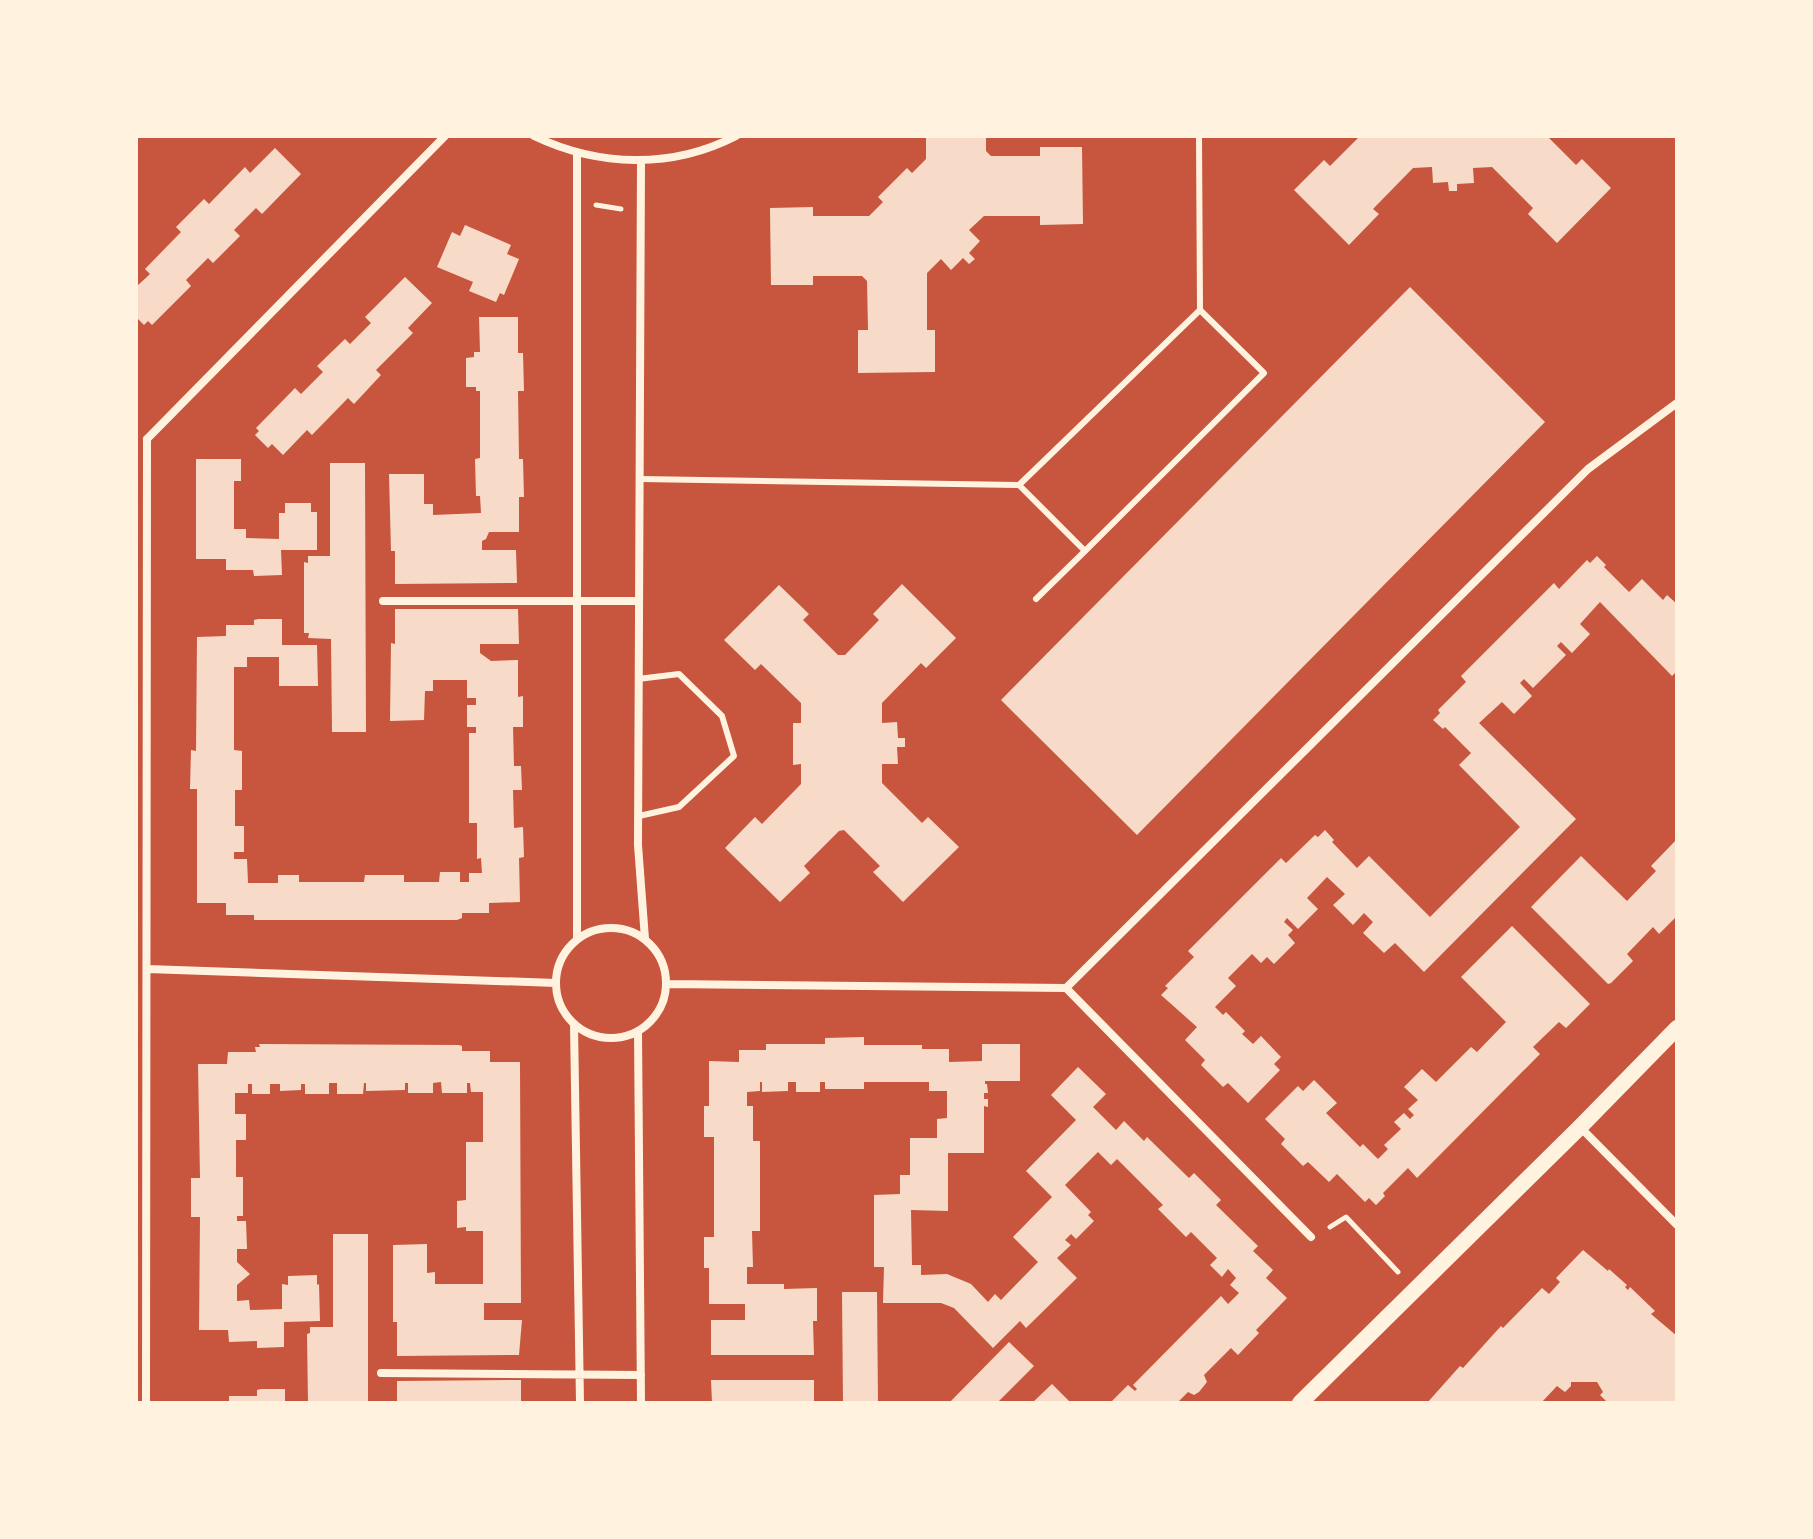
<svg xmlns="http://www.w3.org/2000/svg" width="1813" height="1539" viewBox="0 0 1813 1539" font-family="'Fira Sans',sans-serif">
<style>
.building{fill:#f7dbc8}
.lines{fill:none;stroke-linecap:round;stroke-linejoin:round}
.path{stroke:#fff3e0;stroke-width:5}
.service{stroke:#fff3e0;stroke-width:6}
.minor{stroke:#fff3e0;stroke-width:8}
.secondary{stroke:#fff3e0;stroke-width:16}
</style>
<rect width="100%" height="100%" fill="#c8553d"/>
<path class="building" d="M926,136H986V151L991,156H1040V147H1082L1083,224L1040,225V216H984L969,230L980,241L969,253L975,259L969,264L963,258L951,270L941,259L927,273V330H935V372L858,373V330H868L867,281L862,276H813V285H771L770,208L813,207V216H869L883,202L878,197L907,168L912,173L926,159Z
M1360,136H1547L1576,165L1582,159L1611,188L1557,243L1528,214L1533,208L1492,167L1473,168L1474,183L1457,184V191H1449L1448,182L1433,183L1432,167L1413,168L1373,209L1379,214L1349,245L1294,190L1324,160L1330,166Z
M275,148L301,174L262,214L256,208L234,230L240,236L213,263L208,258L186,280L191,286L152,325L148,321L144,325L136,317V287L150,274L145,269L181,232L176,227L204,199L209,204L245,167L250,173Z
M465,225L511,245L507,254L519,259L504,295L500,293L496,302L469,291L473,282L437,267L452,232L460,236Z
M405,277L432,303L408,328L413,333L376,370L381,375L354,404L348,398L312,435L307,430L283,455L272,444L268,448L255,435L259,431L256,428L295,388L301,394L323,372L317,366L345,339L350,344L371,323L365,317Z
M1410,287L1545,422L1137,835L1001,700Z
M479,317H518V353H523L524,391H518L519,459H523L524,497H519V532H489L486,539L482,541V550H516L517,583L395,584V551H391L389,474H424V504H433V515L481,513L480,496H476L475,459L480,458V391H476V387H466V358L474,357V352H480Z
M196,459H241V481H234V529H246V538L279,539V513H285V503H311V512H317V550H281L282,575L254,576L253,570H226V559H196Z
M330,463H365L366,732H332L331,639L308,638L309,633H304V562L308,563V556H330Z
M1597,556L1606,565L1604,567L1629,592L1642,579L1663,600L1667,595L1677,604V671L1672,676L1600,602L1580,624L1590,634L1572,653L1561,642L1557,646L1566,655L1533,688L1524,679L1520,683L1532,696L1514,714L1502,702L1479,723L1576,819L1424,972L1395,943L1384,953L1363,933L1373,922L1364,913L1353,925L1333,905L1345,894L1327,877L1307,898L1318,909L1298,929L1287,918L1284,922L1293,930L1288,935L1295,943L1274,964L1267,957L1261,963L1252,954L1228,978L1236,986L1215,1007L1223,1015L1226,1012L1245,1031L1242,1034L1253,1044L1261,1036L1281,1057L1274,1064L1280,1070L1248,1103L1228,1083L1223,1087L1201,1065L1205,1060L1185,1040L1197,1027L1161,995L1168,988L1165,986L1194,957L1188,951L1281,858L1286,863L1315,835L1318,837L1325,830L1334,840L1332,842L1357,868L1369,856L1430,917L1520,827L1459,765L1471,753L1445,727L1443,729L1433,720L1440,713L1438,710L1466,682L1461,676L1554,583L1559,589L1587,560L1590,563Z
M902,584L956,638L926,668L921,663L882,703V723L897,722L898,738H905V747H897L898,764H882V783L922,823L928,817L959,847L903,902L873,872L880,866L844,830L839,831L804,866L810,873L780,902L725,848L755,817L762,824L801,784V764L793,765V723H801V703L761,664L755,670L724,640L779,585L809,614L803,620L838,655H845L879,620L873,614Z
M395,609H518L519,644H480V653L491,661L518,660V697L523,696V727H513L514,766H521L522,790H513L514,828L523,827L524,857L519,858L520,902L489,903V913H462V918L457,920H254V915H226V903H197V789H190L191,750L196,751L197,637L226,636V625H254V620L258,619H282V645H317L318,686H279V657H247V667H234V750L242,751V790H235V826H244V852H234V859H247L248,883H278V875H299V882H364L365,875H404V882H439L440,872H460V882H469V873H482L481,858L477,859V823H469V733H476V727H467V705H476V698H467V680H433V691H425L424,720L390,721L391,643L395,644Z
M1677,839V916L1659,934L1653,927L1627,954L1633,961L1611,983L1608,984L1531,907L1581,856L1627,901L1656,871L1651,866Z
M1512,926L1590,1004L1566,1028L1559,1022L1533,1047L1540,1054L1417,1178L1408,1168L1383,1193L1385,1196L1376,1205L1369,1198L1365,1202L1337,1174L1329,1182L1308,1162L1303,1166L1281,1144L1285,1139L1265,1119L1298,1086L1303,1091L1314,1080L1337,1103L1326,1113L1360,1147L1363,1144L1378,1159L1388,1149L1384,1145L1401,1129L1394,1122L1404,1113L1410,1119L1414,1115L1408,1109L1418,1100L1404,1087L1422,1069L1436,1082L1471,1047L1477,1052L1506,1022L1461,977Z
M864,1037V1045H922V1049H949V1062L982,1061V1044H1020V1081H985V1084H987L988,1093H984V1099H988V1107L984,1106V1153H948V1211L911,1210L912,1265H921V1275L947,1274L971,1284L988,1302L995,1294L1001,1300L1038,1262L1013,1237L1052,1197L1026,1171L1076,1120L1051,1095L1078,1067L1106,1094L1093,1107L1116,1130L1124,1121L1144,1141L1147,1137L1189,1178L1194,1173L1221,1200L1216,1205L1258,1246L1253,1251L1273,1270L1266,1278L1287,1298L1256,1330L1259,1333L1238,1355L1231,1348L1204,1375L1207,1382L1199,1392L1194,1395L1188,1392L1177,1403H1110L1128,1385L1135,1391L1137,1389L1133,1385L1221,1296L1228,1304L1239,1293L1230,1285L1236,1278L1228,1269L1222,1277L1210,1265L1217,1258L1191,1232L1186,1237L1158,1209L1163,1205L1117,1159L1111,1165L1098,1152L1065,1185L1091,1212L1088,1215L1094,1221L1076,1239L1071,1234L1065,1240L1071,1245L1057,1258L1077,1278L1026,1328L1020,1321L993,1348L954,1308L941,1303H883L884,1267H874V1195L900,1194V1175H910V1138H937V1119L947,1118V1091H929V1082H864V1089H825V1082H820V1092H796V1082H788V1091L762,1092V1082H760V1091L747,1092V1106H753V1141H760V1231H752L753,1267H747V1284H784V1289L817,1288V1321H813L814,1355H711V1320H745V1304H709V1268H704V1237H714V1137H704V1106H709V1061L739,1062V1050H766V1044H825V1038Z
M259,1044L459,1045L462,1046V1051H490V1062H520L521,1303H484V1320H522L519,1355L397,1356V1322H393V1245L427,1244V1273L435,1272V1284H483V1231H466V1227L457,1228V1201L466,1200V1142H483V1092H471L470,1083H467V1093H442L441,1082L433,1083V1093H408V1083H405V1090L366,1091V1083H364L363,1094H337V1083H329V1094H305V1084H301V1090L280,1091V1084H270V1094H252V1084H248V1093H235V1114H246V1140H236V1177H243V1216H237V1221H246L247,1249H237V1262L250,1274L237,1285V1301L249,1300L250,1310L282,1309V1284L288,1285V1276L317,1275V1285L319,1284L320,1321L284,1322V1347L257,1348V1341L229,1342L228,1330H199L200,1217H191V1178H200L198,1064H227L228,1052H256L255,1047H260Z
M333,1234H368V1403H308L307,1334L310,1333V1327H333Z
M1583,1250L1608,1271L1609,1269L1627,1285L1625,1287L1628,1290L1630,1287L1655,1311L1651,1314L1677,1336V1403H1608L1600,1395L1603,1392L1597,1382H1571V1386L1565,1392L1557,1386L1541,1403H1427L1460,1366L1463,1368L1501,1326L1503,1328L1542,1288L1549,1294L1560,1282L1556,1278Z
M842,1292H877L878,1403H843Z
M1009,1342L1034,1366L997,1403H949Z
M521,1380V1403H397V1381Z
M711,1380H814V1403H712Z
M1052,1384L1071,1403H1032Z
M261,1389H285V1403H229V1396H257V1390Z"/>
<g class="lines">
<path class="path" d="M596,205L621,209
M1330,1227L1346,1217L1398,1272"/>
<path class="service" d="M640,479L1019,485L1200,310L1199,136
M1019,485L1085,551L1264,373L1200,310
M1036,599L1085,551
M638,679L679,674L722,716L734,756L679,807L639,816"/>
<path class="minor" d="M534,136C599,167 672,169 736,136
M641,161L638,845L645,939
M147,439L445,136
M383,601H637
M556 983a55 55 0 1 1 110 0a55 55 0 1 1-110 0Z
M577,939V153
M147,969L556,983
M666,984L1066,988L1588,469L1677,403
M1066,988L1311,1237
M574,1024L580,1403
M638,1031L641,1403
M1580,1127L1677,1225
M381,1373L641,1375
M146,1403L147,439"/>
<path class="secondary" d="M1300,1403L1580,1127L1677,1028"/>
</g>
<rect width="1813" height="1539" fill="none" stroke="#fff3e0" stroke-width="276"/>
</svg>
